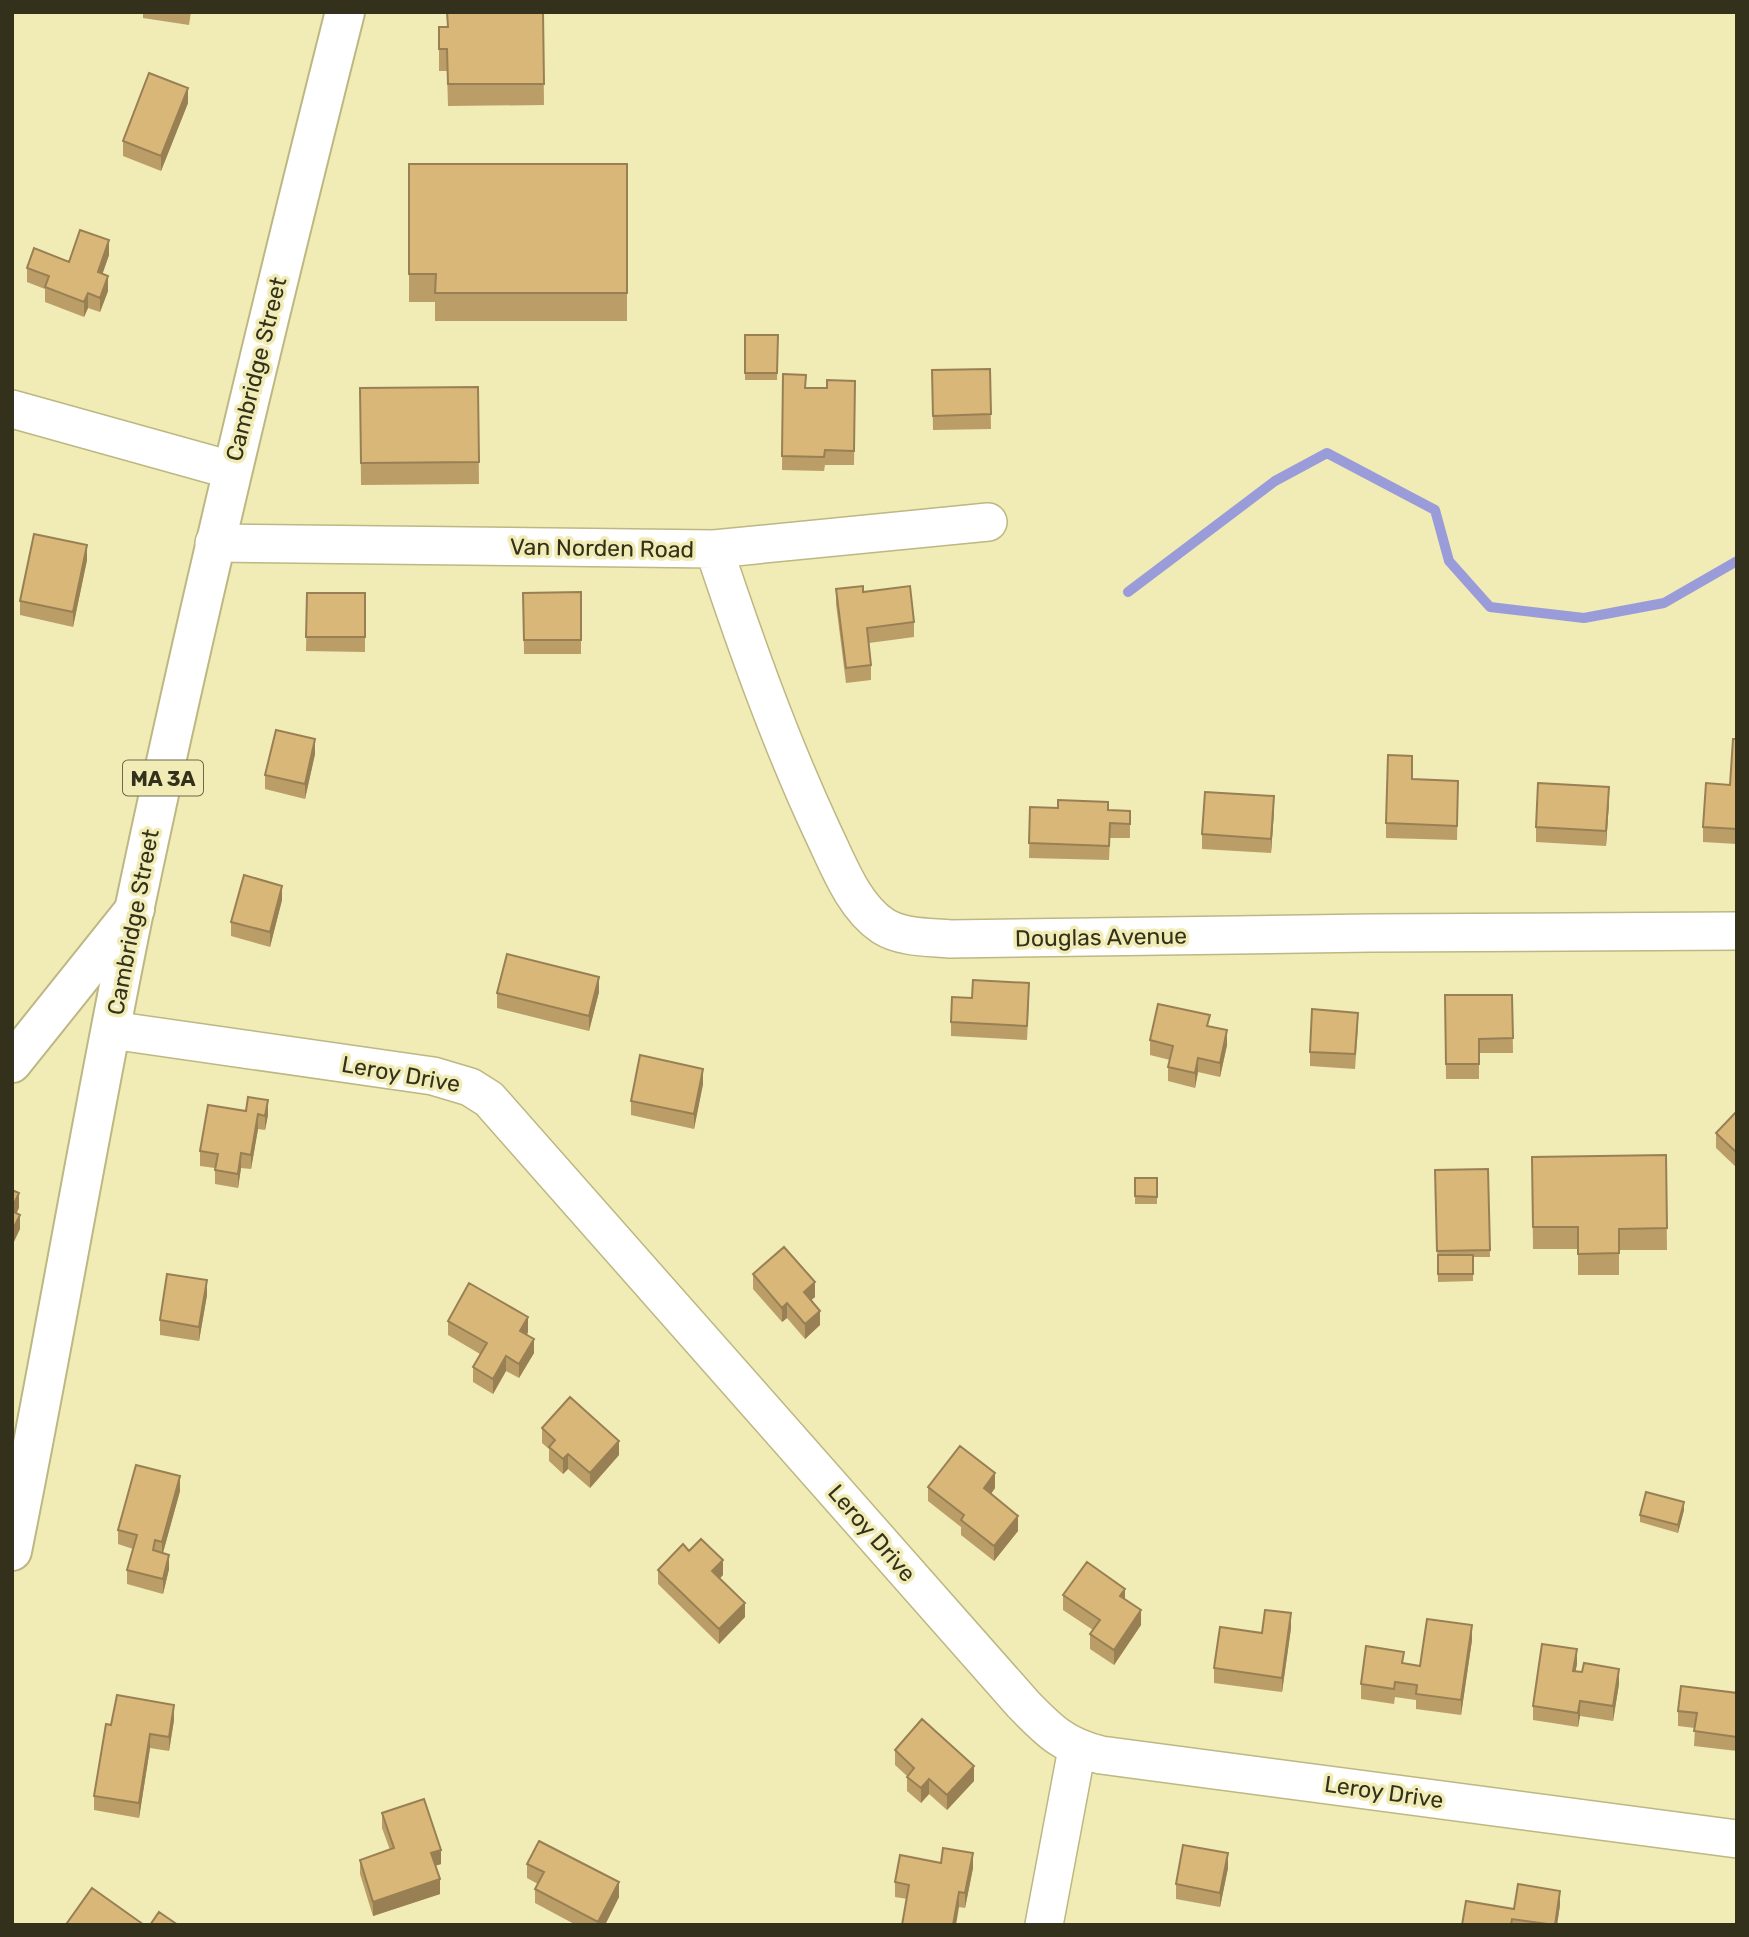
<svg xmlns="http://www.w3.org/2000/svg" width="1749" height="1937" viewBox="0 0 1749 1937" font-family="Rubik,sans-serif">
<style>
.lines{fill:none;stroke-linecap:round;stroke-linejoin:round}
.stream{stroke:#9a9cda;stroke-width:10}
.street-casing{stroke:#bdb783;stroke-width:40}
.secondary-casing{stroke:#bdb783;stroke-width:42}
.primary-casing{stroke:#bdb783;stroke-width:42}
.street{stroke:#fff;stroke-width:37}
.secondary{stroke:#fff;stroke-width:38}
.primary{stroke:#fff;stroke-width:38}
.wall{fill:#bb9d67}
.shaded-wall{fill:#988054}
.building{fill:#d9b778;stroke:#988054;stroke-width:2}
.labels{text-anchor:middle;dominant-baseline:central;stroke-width:7;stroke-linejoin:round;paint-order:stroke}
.shield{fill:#f1ebb5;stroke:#6c694a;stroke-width:2}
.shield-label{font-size:21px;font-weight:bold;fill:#33311c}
.street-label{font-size:23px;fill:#33311c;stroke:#f1ebb5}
</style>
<rect width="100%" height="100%" fill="#f1ebb5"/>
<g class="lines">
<path class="stream" d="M1128,592L1275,481L1327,453L1435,510L1449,561L1490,607L1584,618L1664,603L1737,561"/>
<defs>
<path id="street" d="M12,409L231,470
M214,543L714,549L988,522
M714,549C746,645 780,741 823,833C838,864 853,906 883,926C902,938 929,937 950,939L1371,933L1737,931
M111,1030L433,1076L470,1087L489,1099L1023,1704C1049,1731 1064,1746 1101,1755L1737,1839
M1044,1925L1077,1749"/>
<path id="secondary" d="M12,1063L135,909"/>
<path id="primary" d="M12,1551C55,1337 91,1120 135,906C198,606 270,309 345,12"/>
</defs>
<use href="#street" class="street-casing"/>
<use href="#secondary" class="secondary-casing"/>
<use href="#primary" class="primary-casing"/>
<use href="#street" class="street"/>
<use href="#secondary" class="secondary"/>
<use href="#primary" class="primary"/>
</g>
<path class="wall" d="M143,12H191L189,25L143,18Z
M543,12L544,105L448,106L447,71H439V49L447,27Z
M188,103L161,171L123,156V141Z
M409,164H627V321H435V302H409Z
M109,255L102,274L108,291L100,312L88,308L84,317L45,302V289L27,282V268Z
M745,335H778L777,380H745Z
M990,369L991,429L933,430L932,370Z
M783,374L806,388H827L855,381L854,465H825L824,471L782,470Z
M478,387L479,484L361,485L360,388Z
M87,560L73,627L20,615V601Z
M836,589L863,592L914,622V637L869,643L871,665V680L846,683L836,604Z
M581,592V654H524L523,593Z
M307,593H365V652L306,651Z
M1737,739V844L1703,842V827L1730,785Z
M315,754L305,799L265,789V775Z
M1412,779L1458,795L1457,840L1386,838V823Z
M1609,802L1606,846L1536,842V827Z
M1030,807L1130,811V838H1110L1109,860L1029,858Z
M1274,811L1271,853L1202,849V834Z
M282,900L270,947L231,936V922Z
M599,992L589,1031L497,1008V993Z
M1445,995H1512L1513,1053H1479V1079H1446Z
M972,998H1029L1027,1040L951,1036V1022Z
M1210,1026L1227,1045L1220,1077L1198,1072L1195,1088L1168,1081V1067L1170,1060L1150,1055V1040Z
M1358,1027L1355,1069L1310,1066V1052Z
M703,1084L694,1129L631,1115V1101Z
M208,1105L268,1115L265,1130L258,1129L251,1169L241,1168L238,1188L215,1184V1168L200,1166V1151Z
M1737,1111V1168L1716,1148V1133Z
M1666,1155L1667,1250H1619V1275H1578V1249H1533L1532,1157Z
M1488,1169L1490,1257H1473V1281L1438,1282L1435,1170Z
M1135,1178H1157V1204H1135Z
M753,1274L815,1297L811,1300L820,1325L805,1339L787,1318L782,1322L753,1289Z
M207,1295L199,1341L160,1335V1320Z
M448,1321L528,1332L527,1335L534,1353L519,1378L506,1371L493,1394L473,1382V1367L480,1354L448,1335Z
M542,1428L619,1455L590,1488L568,1469L563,1474L549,1461V1449L542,1443Z
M928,1487L995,1488L991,1494L1018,1531L994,1561L961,1535V1527L928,1501Z
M180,1491L163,1553L169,1569L163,1594L127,1584V1570L133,1549L118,1544V1530Z
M1684,1510L1678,1533L1640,1522V1515Z
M689,1551L723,1575L720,1578L745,1617L719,1644L658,1584V1570Z
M1063,1595L1125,1599L1141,1625L1114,1665L1090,1649V1634L1093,1630L1063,1610Z
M1291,1628L1282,1692L1214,1683V1668L1262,1633Z
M1472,1640L1461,1715L1416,1709V1700L1395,1697L1394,1704L1361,1699V1684L1404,1663L1420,1666Z
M1577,1664L1575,1671L1619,1684L1613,1721L1580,1716L1578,1727L1533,1720V1706Z
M1737,1693V1751L1694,1746L1695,1728L1678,1726V1711Z
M174,1720L169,1751L150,1748L139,1818L94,1810V1796L111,1725Z
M895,1750L974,1781L947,1810L929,1794L921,1803L907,1791V1776L895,1765Z
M382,1813L441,1864L435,1866L440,1894L373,1916L360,1874V1860L390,1850L382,1828Z
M941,1863L973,1868L965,1908L895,1897V1882Z
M527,1864L619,1897L605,1925H576L535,1903V1889L538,1884L527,1878Z
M1228,1868L1220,1907L1176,1899V1884Z
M1560,1905L1557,1925H1462L1514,1909Z"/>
<path class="shaded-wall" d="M188,88V103L161,171V156Z
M109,240V255L98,287V272Z
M108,276V291L100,312V298Z
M88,293V308L84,317V302Z
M87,545V560L73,627V612Z
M315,739V754L305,799V784Z
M1609,787V802L1606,846V831Z
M1274,796V811L1271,853V839Z
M282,886V900L270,947V932Z
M599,977V992L589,1031V1016Z
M1227,1030V1045L1220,1077V1063Z
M1198,1058V1072L1195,1088V1073Z
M703,1069V1084L694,1129V1114Z
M268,1100V1115L265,1130V1116Z
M258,1114V1129L251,1169V1155Z
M241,1153V1168L238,1188V1174Z
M19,1193V1208L12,1223V1208Z
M20,1215V1229L12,1246V1231Z
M207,1280V1295L199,1341V1327Z
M815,1282V1297L804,1306V1292Z
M787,1303V1318L782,1322V1308Z
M820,1311V1325L805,1339V1324Z
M528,1317V1332L520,1346V1331Z
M534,1339V1353L519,1378V1364Z
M506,1356V1371L493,1394V1379Z
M619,1441V1455L590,1488V1473Z
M568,1454V1469L563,1474V1459Z
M995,1473V1488L984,1503V1488Z
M180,1476V1491L162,1556V1542Z
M1684,1502V1510L1678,1533V1525Z
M1018,1516V1531L994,1561V1546Z
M169,1555V1569L163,1594V1579Z
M723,1560V1575L712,1586V1571Z
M1125,1589V1603L1120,1596Z
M745,1603V1617L719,1644V1629Z
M1141,1610V1625L1114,1665V1650Z
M1291,1613V1628L1282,1692V1678Z
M1472,1625V1640L1461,1715V1700Z
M1577,1649V1664L1573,1685V1671Z
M1619,1669V1684L1613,1721V1706Z
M1580,1701V1716L1578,1727V1713Z
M174,1705V1720L169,1751V1737Z
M150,1734V1748L139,1818V1803Z
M974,1766V1781L947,1810V1795Z
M929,1779V1794L921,1803V1788Z
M441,1850V1864L431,1867V1853Z
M973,1853V1868L965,1908V1893Z
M1228,1853V1868L1220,1907V1893Z
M440,1879V1894L373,1916V1902Z
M619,1882V1897L605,1925H598V1922Z
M1560,1891V1905L1557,1925H1555Z
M959,1892V1907L956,1925H953Z"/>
<path class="building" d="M447,12H543L544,84H448L447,49H439V27H448Z
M149,73L188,88L161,156L123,141Z
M409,164H627V293H435L436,274H409Z
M80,230L109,240L98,272L108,276L100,298L88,293L84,302L45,287L49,276L27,268L34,248L69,262Z
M745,335H778L777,373H745Z
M990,369L991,414L933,416L932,370Z
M783,374L806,375L805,388H827V380L855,381L854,451L825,450L824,457L782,456Z
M478,387L479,462L361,463L360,388Z
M34,534L87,545L73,612L20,601Z
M863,586V592L910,586L914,622L867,628L871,665L846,668L836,589Z
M581,592V640H524L523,593Z
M307,593H365V637H306Z
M276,730L315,739L305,784L265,775Z
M1733,739H1737V829L1703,827L1706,783L1730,785Z
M1388,755L1412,756V779L1458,781L1457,826L1386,823Z
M1538,783L1609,787L1606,831L1536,827Z
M1205,792L1274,796L1271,839L1202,834Z
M1058,800L1108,802V810L1130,811V824L1110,823L1109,846L1029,843L1030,807L1058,808Z
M244,875L282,886L270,932L231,922Z
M507,954L599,977L589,1016L497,993Z
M973,980L1029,983L1027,1026L951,1022L952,997L972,998Z
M1445,995H1512L1513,1038L1479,1039V1064H1446Z
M1158,1004L1210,1015L1207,1026L1227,1030L1220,1063L1198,1058L1195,1073L1168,1067L1173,1046L1150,1040Z
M1312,1009L1358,1013L1355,1054L1310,1052Z
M640,1055L703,1069L694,1114L631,1101Z
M248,1097L268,1100L265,1116L258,1114L251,1155L241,1153L238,1174L215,1170L218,1154L200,1151L208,1105L246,1111Z
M1737,1111V1153L1716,1133Z
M1666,1155L1667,1228L1619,1229V1253L1578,1254V1227H1533L1532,1157Z
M1488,1169L1490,1250L1437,1251L1435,1170Z
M1135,1178H1157V1197L1135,1196Z
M12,1190L19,1193L12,1208Z
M12,1211L20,1215L12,1231Z
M784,1247L815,1282L804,1292L820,1311L805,1324L787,1303L782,1308L753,1274Z
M1438,1255H1473V1274H1438Z
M167,1274L207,1280L199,1327L160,1320Z
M469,1283L528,1317L520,1331L534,1339L519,1364L506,1356L493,1379L473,1367L487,1343L448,1321Z
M570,1397L619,1441L590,1473L568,1454L563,1459L549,1447L555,1440L542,1428Z
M960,1446L995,1473L984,1488L1018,1516L994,1546L961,1520L964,1515L928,1487Z
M136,1465L180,1476L162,1542L155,1540L153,1550L169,1555L163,1579L127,1570L137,1535L118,1530Z
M1646,1492L1684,1502L1678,1525L1640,1515Z
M701,1539L723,1560L712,1571L745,1603L719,1629L658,1570L683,1544L689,1551Z
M1087,1562L1125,1589L1120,1596L1141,1610L1114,1650L1090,1634L1100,1620L1063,1595Z
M1265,1610L1291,1613L1282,1678L1214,1668L1220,1627L1262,1633Z
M1427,1619L1472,1625L1461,1700L1416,1694L1417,1685L1395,1682L1394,1689L1361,1684L1366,1646L1404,1652L1402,1663L1420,1666Z
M1542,1644L1577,1649L1573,1671L1582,1672L1584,1663L1619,1669L1613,1706L1580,1701L1578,1713L1533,1706Z
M1681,1686L1737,1693V1737L1694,1731L1697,1713L1678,1711Z
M117,1695L174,1705L169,1737L150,1734L139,1803L94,1796L106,1724L111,1725Z
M922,1719L974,1766L947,1795L929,1779L921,1788L907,1777L914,1768L895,1750Z
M424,1799L441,1850L431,1853L440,1879L373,1902L360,1860L394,1848L382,1813Z
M539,1841L619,1882L598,1922L535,1889L544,1872L527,1864Z
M1183,1845L1228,1853L1220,1893L1176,1884Z
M943,1848L973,1853L965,1893L959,1892L953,1925H902L909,1885L895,1882L900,1855L941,1863Z
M1518,1884L1560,1891L1555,1925L1512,1919L1511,1925H1462L1466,1901L1514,1909Z
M92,1888L144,1925H70L67,1923Z
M159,1912L178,1925H150Z"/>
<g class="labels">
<rect class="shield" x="123" y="760.5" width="80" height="35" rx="5"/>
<g class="shield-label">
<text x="163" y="778">MA 3A</text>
</g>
<g class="street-label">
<text transform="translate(256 369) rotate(-76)">Cambridge Street</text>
<text transform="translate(602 548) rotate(1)">Van Norden Road</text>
<text transform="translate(133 922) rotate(-79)">Cambridge Street</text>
<text transform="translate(1101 937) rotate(-1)">Douglas Avenue</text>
<text transform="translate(401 1074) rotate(10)">Leroy Drive</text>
<text transform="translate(872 1533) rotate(49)">Leroy Drive</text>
<text transform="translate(1384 1792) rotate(8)">Leroy Drive</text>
</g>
</g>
<rect width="1749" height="1937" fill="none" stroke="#33311c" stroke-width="28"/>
</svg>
